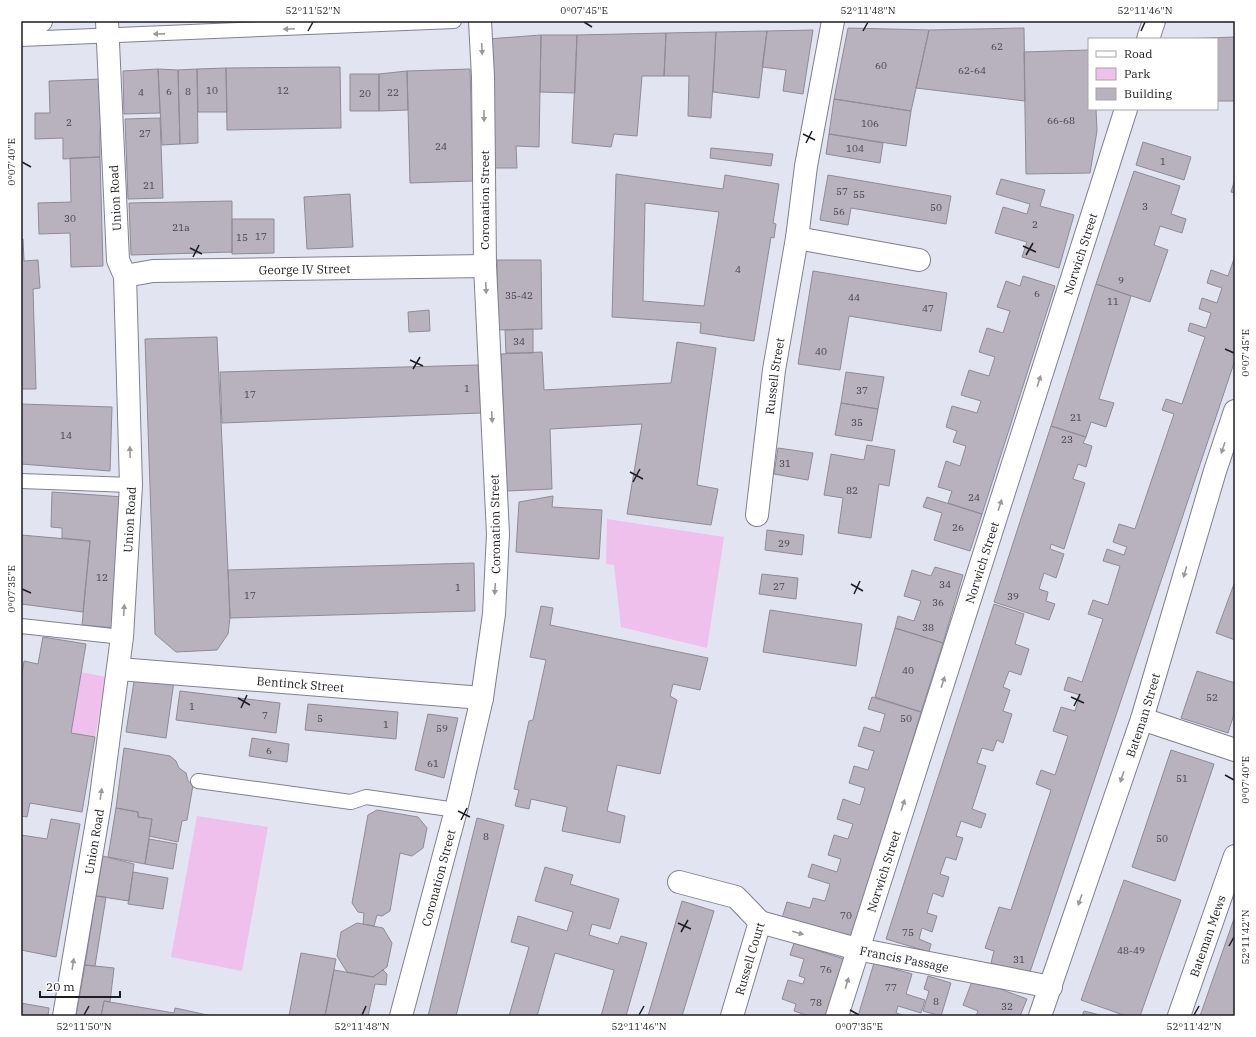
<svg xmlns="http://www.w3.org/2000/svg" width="1256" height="1037" viewBox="0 0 1256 1037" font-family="'IBM Plex Serif',serif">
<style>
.green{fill:#efc0eb}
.building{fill:#b7b2be;stroke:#8f8a96;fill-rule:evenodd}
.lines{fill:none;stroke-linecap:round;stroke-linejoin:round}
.service-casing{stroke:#80818e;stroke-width:16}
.minor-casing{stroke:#80818e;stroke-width:24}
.primary-casing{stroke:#80818e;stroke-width:24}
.service{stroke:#fff;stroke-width:14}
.minor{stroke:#fff;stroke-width:22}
.primary{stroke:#fff;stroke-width:22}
.oneway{fill:#99999c}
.ticks{fill:none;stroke:#1c1d22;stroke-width:1.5}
.labels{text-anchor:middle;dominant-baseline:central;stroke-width:3.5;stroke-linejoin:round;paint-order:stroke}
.number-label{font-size:10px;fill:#434249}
.street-label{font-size:12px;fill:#1c1d22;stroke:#fff}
.neatline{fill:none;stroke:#1c1d22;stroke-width:1.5}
.ticks-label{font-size:10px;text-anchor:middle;fill:#1c1d22}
</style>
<rect width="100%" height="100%" fill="#e2e4f2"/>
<path class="green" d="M607,519L724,537L707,648L621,627L614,565L606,564Z
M81,672L106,677L95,737L71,733Z
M197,816L268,827L242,971L171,957Z"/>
<path class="building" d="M848,28L929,30L911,111L834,99Z
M1024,28L1025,101L916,88L929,30Z
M813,30L803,94L783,91L786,70L762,67L767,31Z
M767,31L759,98L713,92L716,32Z
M716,32L711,118L688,116L689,76H664L666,33Z
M666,33L664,76H642L637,136L614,134L611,147L572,143L577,35Z
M541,35L539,147L516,146L517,168H490L488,39Z
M541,35H577L575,93L540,92Z
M1235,37V101H1217V39H1183Z
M1089,50V109H1096L1097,131L1090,173L1026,174L1024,52Z
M340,67L341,128L227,130L226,68Z
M226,68L227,112H198L197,69Z
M158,69L160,113L124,114L123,71Z
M158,69L178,70L180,144L162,145Z
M197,69L198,143L180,144L178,70Z
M470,69L473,181L410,183L407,71Z
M407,71L408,110L379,111V74Z
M350,74H379V111H350Z
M102,79L104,131H100V157L63,159V138L35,139V113H50L49,81Z
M834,99L911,111L906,146L829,134Z
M160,118L163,198L128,199L125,119Z
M829,134L883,143L880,163L826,154Z
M1143,142L1191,157L1184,180L1136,165Z
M711,148L773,154L771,166L710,158Z
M100,157L103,266L71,267L70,233L39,234L38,203L71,202L70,158Z
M1134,171L1180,186L1171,214L1186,219L1182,233L1160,226L1154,245L1168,250L1150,302L1096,284Z
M616,174L723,189L725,175L779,184L773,223L776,224L774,238L771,237L754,341L700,333L701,323L612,317ZM645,203L719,212L704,306L643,301Z
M828,175L951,196L946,224L851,208L848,225L820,220Z
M1001,179L1045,190L1040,206L1074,215L1059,268L1022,257L1027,242L995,233L1003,207L1027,214L1030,204L996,194Z
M1235,179V193L1231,192Z
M350,194L353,247L307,249L304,197Z
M232,201V252L131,255L129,203Z
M232,219H274V253L232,254Z
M21,239H23L24,261L38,260L40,288L33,289L36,389H21Z
M1235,256V360L1029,975L991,963L994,951L985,948L999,907L1011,910L1051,790L1036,784L1041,770L1055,775L1068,736L1053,731L1061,707L1075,711L1080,695L1064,690L1068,677L1082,682L1103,619L1088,614L1093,600L1108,605L1120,566L1103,561L1107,549L1124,555L1127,547L1113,542L1119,524L1135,529L1174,414L1162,410L1166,399L1182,404L1205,337L1188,331L1190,323L1206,328L1211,313L1199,309L1202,298L1217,303L1222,288L1207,283L1211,270L1228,276Z
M497,260H541L542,329L497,330Z
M813,271L947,293L941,331L849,316L840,370L798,364Z
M1023,276L1055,286L982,514L948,503L952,491L938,487L946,461L960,466L966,446L953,442L957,431L946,427L952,406L977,413L981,401L961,395L969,370L989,376L995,357L979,352L987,328L1003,333L1010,311L997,307L1006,281L1020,286Z
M1096,284L1131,296L1099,399L1114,403L1106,427L1091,422L1086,437L1051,426Z
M429,310L430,331L409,332L408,312Z
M533,329V353H506L505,330Z
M217,337L228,570L230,618L228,634L217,650L176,652L155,634L145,339Z
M677,342L716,348L697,485L718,489L711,525L627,514L642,424L550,429L552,489L507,491L501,354L542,352L544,390L671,383Z
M478,365L481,413L222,423L220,372Z
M846,372L884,377L878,409L841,403Z
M841,403L878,409L872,441L835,435Z
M21,404L112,407L110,471L21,464Z
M1051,426L1086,437L1083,443L1092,446L1086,467L1078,464L1073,479L1085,483L1064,549L1051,544L1050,549L1064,554L1056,578L1044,573L1039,589L1048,592L1046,601L1055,604L1049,620L994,602Z
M867,445L895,450L889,486L879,484L871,538L838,533L843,498L824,495L831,454L864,460Z
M778,448L813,453L808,480L774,474Z
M52,492L124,497L115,628L82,625L90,541L62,538V528L51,527Z
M553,496L552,507L602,510L599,559L516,552L519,502Z
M927,497L982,514L970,551L934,540L942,513L923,507Z
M767,530L804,535L802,555L765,550Z
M21,535L90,541L83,612L21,604Z
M474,563L475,611L230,618L228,570Z
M935,567L963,575L943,643L895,628L898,616L914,621L921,601L904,596L912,570L931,576Z
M762,574L798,578L796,599L759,594Z
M1234,584H1235V640L1216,633Z
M994,604L1024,614L1015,644L1029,649L1021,675L1009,671L1003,687L1010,690L1003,711L1012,714L1003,743L997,740L993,751L982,748L977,763L986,766L972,809L986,814L981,828L961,821L956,836L963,838L956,860L946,857L940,874L949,877L943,897L933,893L927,913L937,916L932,932L922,928L919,939L931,944L929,952L886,939Z
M541,606L553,608L550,625L708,658L700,690L673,684L670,696L677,700L660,774L617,765L607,811L625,816L620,843L562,831L567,807L531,799L529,809L515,806L519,790L514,789L529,721L533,720L546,660L530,657Z
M770,610L862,624L856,666L763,652Z
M895,628L943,643L921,712L875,697Z
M43,637L86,644L71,733L95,737L82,812L30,803L27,817L21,816V680L24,661L38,664Z
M1197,671L1235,683V711L1228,733L1181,718Z
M135,675L174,681L166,738L126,732Z
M180,691L280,703L276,733L176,720Z
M872,697L921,712L853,940L782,918L787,902L810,908L813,898L825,901L830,884L808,877L812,864L837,872L841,859L828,855L834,835L848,839L853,824L837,819L843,799L860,805L865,788L849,783L854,766L868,770L874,751L858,746L864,727L880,732L885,714L868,709Z
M308,704L398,712L396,739L305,730Z
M428,714L458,718L444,778L415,770Z
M252,738L289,744L287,762L249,756Z
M124,748L170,756L176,761L179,768L186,773L188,781L193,785L187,820L182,821L178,842L149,836L152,819L138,817V812L116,808Z
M1171,750L1214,764L1175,881L1132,867Z
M116,808L138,812V817L152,819L145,864L108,857Z
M377,810L418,817L427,828L423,848L412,856L400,853L390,911L382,916L377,915L374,926L363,924L364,913L358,912L352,903L368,815Z
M477,818L504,825L456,1016H428Z
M51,819L80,824L56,957L21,950V835L47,839Z
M149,839L177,844L173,869L145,864Z
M103,856L134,864L129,901L96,896Z
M545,867L573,875L570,884L619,899L610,929L592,924L589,935L618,944L621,936L647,943L626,1016H601L614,970L555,953L537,1016H509L529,947L511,942L518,916L567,931L573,912L535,901Z
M133,872L168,878L163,909L128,904Z
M1124,880L1181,900L1140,1016H1126L1081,1000Z
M96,896L106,897L95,966L85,965Z
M682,901L714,911L682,1016H648Z
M1235,916V1014L1234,1016H1200Z
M357,923L383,928L392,943L387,967L373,977L347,972L337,956L341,932Z
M794,943L844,959L826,1016H809L794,1011L796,1004L782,999L788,980L803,984L805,978L799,976L804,959L790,955Z
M301,953L336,959L325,1016H289Z
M874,963L912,974L906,994L925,1000L921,1013L898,1006L896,1013L906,1016H858Z
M85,965L114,968L110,1002L104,1001L101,1016H76Z
M334,970L373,977L383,970L387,974L386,985L375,984L368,1016H325Z
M928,976L951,983L941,1016L923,1011L929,991L924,989Z
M973,979L1027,999L1020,1016H976L978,1011L963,1005Z
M104,1001L174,1013L175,1008L212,1016H101Z
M21,1003L49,1008L48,1016H21Z
M1084,1011L1104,1016H1082Z"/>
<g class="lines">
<defs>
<path id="service" d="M21,39L454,21
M21,481L131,485
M21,626L122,637
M198,781L351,802L366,797L456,810"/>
<g id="minor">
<path d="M1148,39L1154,21"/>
<path d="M797,238L919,260"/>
<path id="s1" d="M125,276L153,271L485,266"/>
<path id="s2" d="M757,515L774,370L797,238L806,166L833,21"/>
<path id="s3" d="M119,669L482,698"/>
<path d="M1142,719L1235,750"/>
<path d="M679,882L736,897L760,922"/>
<path id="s4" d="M760,922L857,949L1051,987"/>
<path id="s5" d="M64,1016L100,804L122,637L131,485L125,276L118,260L107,21"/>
<path id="s6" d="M401,1016L456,810L482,698L494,614L498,534L485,266L483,77L480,21"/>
<path id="s7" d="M732,1016L760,922"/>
<path id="s8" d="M837,1016L1126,109"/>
<path id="s9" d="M1040,1016L1142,719L1215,471L1235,411"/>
<path id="s10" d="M1179,1016L1235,856"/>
</g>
<path id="primary" d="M21,22L41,21"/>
</defs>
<use href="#service" class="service-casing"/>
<use href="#minor" class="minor-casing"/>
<use href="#primary" class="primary-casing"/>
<use href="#service" class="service"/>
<use href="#minor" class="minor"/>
<use href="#primary" class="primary"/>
</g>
<defs><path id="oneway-solid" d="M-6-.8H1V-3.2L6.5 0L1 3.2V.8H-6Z"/></defs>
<g class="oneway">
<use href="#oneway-solid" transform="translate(289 29) rotate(177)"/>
<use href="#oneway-solid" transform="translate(159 34) rotate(179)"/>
<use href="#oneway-solid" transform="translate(482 49) rotate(87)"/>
<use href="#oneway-solid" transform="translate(484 116) rotate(89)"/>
<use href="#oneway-solid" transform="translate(486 288) rotate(87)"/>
<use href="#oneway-solid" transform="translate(1039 381) rotate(-72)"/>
<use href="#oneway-solid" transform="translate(492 417) rotate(87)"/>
<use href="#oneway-solid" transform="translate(1223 448) rotate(109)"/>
<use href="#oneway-solid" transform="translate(130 452) rotate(-92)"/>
<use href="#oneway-solid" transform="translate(1000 505) rotate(-72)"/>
<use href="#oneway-solid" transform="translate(1185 572) rotate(106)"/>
<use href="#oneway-solid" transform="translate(495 589) rotate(93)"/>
<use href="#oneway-solid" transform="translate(124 610) rotate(-86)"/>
<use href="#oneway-solid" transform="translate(943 682) rotate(-72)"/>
<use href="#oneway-solid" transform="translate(1122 777) rotate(109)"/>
<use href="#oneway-solid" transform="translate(101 794) rotate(-82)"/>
<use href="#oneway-solid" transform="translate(903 805) rotate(-72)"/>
<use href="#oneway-solid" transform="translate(1080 900) rotate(109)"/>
<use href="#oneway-solid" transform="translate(798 933) rotate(16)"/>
<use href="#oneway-solid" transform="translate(73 964) rotate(-81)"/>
<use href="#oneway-solid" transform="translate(847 983) rotate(-73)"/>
</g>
<path class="ticks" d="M584,22L592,27M308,31L313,22M863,31L868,22M1141,31L1145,22M803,134L815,140M806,143L812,131M22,162L31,167M1023,246L1036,252M190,248L202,254M1026,255L1033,243M193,257L199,245M1225,349L1234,353M410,360L423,366M413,369L420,357M630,472L643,479M633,482L640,469M851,584L863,591M22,589L31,593M854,594L860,581M1071,697L1084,703M238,698L250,705M1074,706L1080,694M241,708L247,695M1225,775L1234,780M458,811L470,817M461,820L467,808M678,923L691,929M681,932L688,920M1229,946L1234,937M850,1010L859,1015M84,1015L89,1006M362,1015L366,1006M639,1015L644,1006M1194,1015L1199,1006"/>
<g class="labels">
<g class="number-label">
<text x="997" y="46">62</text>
<text x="881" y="65">60</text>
<text x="972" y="70">62-64</text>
<text x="212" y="90">10</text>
<text x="283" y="90">12</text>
<text x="169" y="91">6</text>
<text x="188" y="91">8</text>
<text x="141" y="92">4</text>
<text x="393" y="92">22</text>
<text x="365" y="93">20</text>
<text x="1061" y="120">66-68</text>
<text x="69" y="122">2</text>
<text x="870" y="123">106</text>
<text x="145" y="133">27</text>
<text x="441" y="146">24</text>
<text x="855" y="148">104</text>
<text x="1163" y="161">1</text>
<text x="149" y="185">21</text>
<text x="842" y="191">57</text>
<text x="859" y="194">55</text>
<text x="1145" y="206">3</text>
<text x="936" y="207">50</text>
<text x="839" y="211">56</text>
<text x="70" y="218">30</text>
<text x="1035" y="224">2</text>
<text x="181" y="227">21a</text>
<text x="261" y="236">17</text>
<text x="242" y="237">15</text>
<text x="738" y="269">4</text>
<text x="1121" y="280">9</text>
<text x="1037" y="293">6</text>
<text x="519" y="295">35-42</text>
<text x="854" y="297">44</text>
<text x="1113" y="301">11</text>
<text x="928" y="308">47</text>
<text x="519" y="341">34</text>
<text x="821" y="351">40</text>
<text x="467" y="388">1</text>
<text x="862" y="390">37</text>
<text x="250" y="394">17</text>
<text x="1076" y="417">21</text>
<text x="857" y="422">35</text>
<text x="66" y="435">14</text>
<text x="1067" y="439">23</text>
<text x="785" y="463">31</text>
<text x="852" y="490">82</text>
<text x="974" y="497">24</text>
<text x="958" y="527">26</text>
<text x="784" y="543">29</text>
<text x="102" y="577">12</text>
<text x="945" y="584">34</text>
<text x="779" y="586">27</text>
<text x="458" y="587">1</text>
<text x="250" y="595">17</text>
<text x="1013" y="596">39</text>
<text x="938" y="602">36</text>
<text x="928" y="627">38</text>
<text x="908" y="670">40</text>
<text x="1212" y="697">52</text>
<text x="192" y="706">1</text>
<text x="265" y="715">7</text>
<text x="320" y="718">5</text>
<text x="906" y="718">50</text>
<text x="386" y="724">1</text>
<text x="442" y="728">59</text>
<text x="269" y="750">6</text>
<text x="433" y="763">61</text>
<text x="1182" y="778">51</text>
<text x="486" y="836">8</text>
<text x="1162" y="838">50</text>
<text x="846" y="915">70</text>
<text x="908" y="932">75</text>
<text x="1131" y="950">48-49</text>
<text x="1019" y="959">31</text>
<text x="826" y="969">76</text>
<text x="891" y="987">77</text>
<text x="936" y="1001">8</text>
<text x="816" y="1002">78</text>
<text x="1007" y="1006">32</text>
</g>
<g class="street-label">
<text transform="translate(115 198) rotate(-93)">Union Road</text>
<text transform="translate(484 200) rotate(-90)">Coronation Street</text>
<text stroke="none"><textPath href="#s8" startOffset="800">Norwich Street</textPath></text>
<text stroke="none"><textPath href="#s1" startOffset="180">George IV Street</textPath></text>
<text stroke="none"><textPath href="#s2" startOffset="140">Russell Street</textPath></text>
<text stroke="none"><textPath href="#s5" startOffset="501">Union Road</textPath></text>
<text transform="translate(495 524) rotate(-91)">Coronation Street</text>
<text stroke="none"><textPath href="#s8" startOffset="476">Norwich Street</textPath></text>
<text stroke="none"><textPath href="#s3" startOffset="182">Bentinck Street</textPath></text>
<text stroke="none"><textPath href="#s9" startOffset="318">Bateman Street</textPath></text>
<text stroke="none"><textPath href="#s5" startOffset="177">Union Road</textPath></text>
<text stroke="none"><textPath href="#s8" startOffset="152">Norwich Street</textPath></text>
<text stroke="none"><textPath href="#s6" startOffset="143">Coronation Street</textPath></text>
<text stroke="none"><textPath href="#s10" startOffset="85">Bateman Mews</textPath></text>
<text stroke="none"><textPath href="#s4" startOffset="149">Francis Passage</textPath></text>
<text stroke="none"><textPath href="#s7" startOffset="60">Russell Court</textPath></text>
</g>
</g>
<rect width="1256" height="1037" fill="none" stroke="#ffffff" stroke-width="44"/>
<rect x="1088" y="38" width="130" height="72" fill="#ffffff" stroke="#a4a5a7"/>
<rect x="1096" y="51" width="20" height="6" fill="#ffffff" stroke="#a4a5a7"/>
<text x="1124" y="58" font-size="12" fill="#1c1d22">Road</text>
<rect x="1096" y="68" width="20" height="12" fill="#efc0eb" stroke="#a4a5a7"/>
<text x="1124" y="78" font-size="12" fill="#1c1d22">Park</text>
<rect x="1096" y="88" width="20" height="12" fill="#b7b2be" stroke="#a4a5a7"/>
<text x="1124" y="98" font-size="12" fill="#1c1d22">Building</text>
<path d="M40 991v6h80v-6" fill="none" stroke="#1c1d22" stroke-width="2"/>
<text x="46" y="991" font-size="12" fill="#1c1d22" stroke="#ffffff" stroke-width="3" paint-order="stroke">20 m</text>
<rect x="22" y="22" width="1212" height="993" class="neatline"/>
<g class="ticks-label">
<text x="313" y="14">52°11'52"N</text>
<text x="584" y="14">0°07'45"E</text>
<text x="868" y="14">52°11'48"N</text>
<text x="1145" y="14">52°11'46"N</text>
<text transform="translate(11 162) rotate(-90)" y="4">0°07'40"E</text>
<text transform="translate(1245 353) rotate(-90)" y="4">0°07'45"E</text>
<text transform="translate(11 589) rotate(-90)" y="4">0°07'35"E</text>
<text transform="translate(1245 780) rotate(-90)" y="4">0°07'40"E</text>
<text transform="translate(1245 937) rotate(-90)" y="4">52°11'42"N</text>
<text x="84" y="1030">52°11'50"N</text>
<text x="362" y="1030">52°11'48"N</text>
<text x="639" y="1030">52°11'46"N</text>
<text x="859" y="1030">0°07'35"E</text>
<text x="1194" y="1030">52°11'42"N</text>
</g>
</svg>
